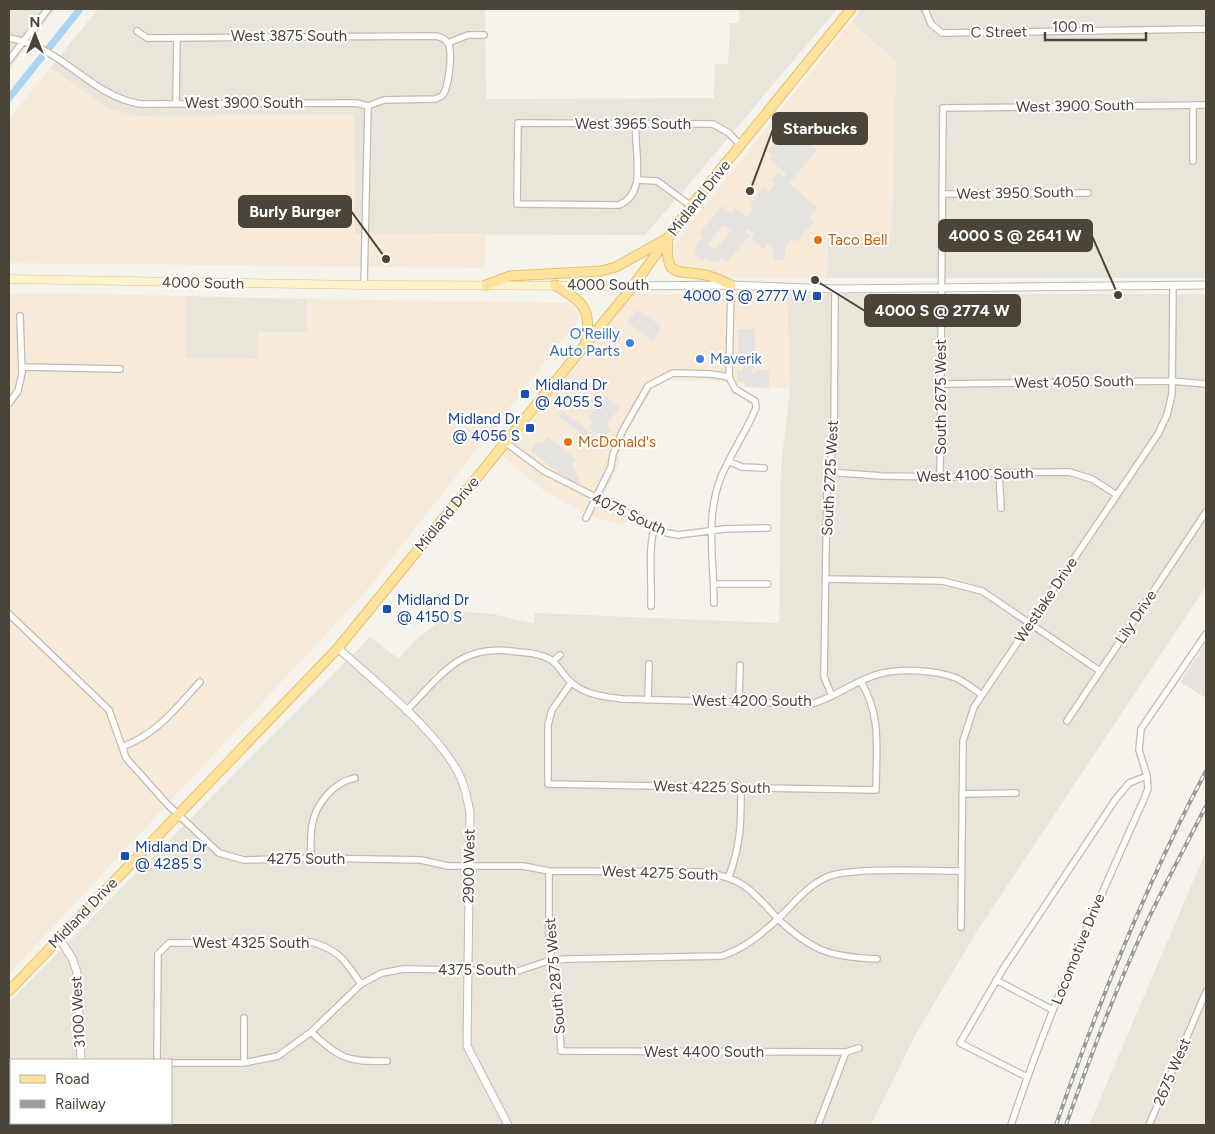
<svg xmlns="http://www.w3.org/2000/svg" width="1215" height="1134" viewBox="0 0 1215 1134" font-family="Figtree,sans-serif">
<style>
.residential{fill:#eae5da}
.commercial{fill:#f7ead8}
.industrial{fill:#e6e2dd}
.parking{fill:#e5e3e0;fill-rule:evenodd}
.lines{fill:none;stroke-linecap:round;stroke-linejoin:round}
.canal{stroke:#a9d4f2;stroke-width:7}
.minor-casing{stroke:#c2bbae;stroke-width:8}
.tertiary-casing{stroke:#c2bbae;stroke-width:9}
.secondary-casing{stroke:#d6c79b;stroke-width:9}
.primary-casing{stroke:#e6c16a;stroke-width:11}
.minor{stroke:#fff;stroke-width:5.5}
.tertiary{stroke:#fff;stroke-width:7}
.secondary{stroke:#fff3cd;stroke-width:8}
.primary{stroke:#ffe39c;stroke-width:9}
.rail-casing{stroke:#9a9a9a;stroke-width:4}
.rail{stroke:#fff;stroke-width:2;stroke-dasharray:5.5;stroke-linecap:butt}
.food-dot{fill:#e8710a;stroke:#fff;stroke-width:2}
.transit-dot{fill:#1a4fb4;stroke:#fff;stroke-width:2}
.shop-dot{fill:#3f7fe0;stroke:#fff;stroke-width:2}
.labels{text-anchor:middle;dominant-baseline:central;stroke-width:4;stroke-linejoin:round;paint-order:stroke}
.street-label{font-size:15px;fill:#4b4439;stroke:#fff}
.food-label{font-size:15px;fill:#c56008;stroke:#fff;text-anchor:start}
.transit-label{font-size:15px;fill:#164399;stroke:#fff;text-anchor:start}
.shop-label{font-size:15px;fill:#366cbe;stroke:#fff;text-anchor:end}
.leader{fill:none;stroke:#4b4439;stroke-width:2}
.callout-dot{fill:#4b4439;stroke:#fff;stroke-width:2}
.callout{fill:#4b4439;stroke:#4b4439;stroke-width:2}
.callout-label{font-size:16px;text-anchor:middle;font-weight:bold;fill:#fff}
</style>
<rect width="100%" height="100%" fill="#f6f3ec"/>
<path class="residential" d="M9,9H55L9,69Z
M98,9H485L486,99L714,98L715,64H728L730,23H739V9H837L685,189L645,235L355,234L353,115L134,116L108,108L50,68Z
M862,9H1206V278H827L828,233L891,234L896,62L851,22Z
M787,294H1206V586L976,933L917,1032L871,1125H85V1123H171V1060L9,1059V1002L370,637L399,659L412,643L453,611L493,614L534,624L535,613L779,623L781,467L790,389Z
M185,296L307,299V332H258L257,359L185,358Z
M1206,851V1125H1089L1171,933Z"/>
<path class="commercial" d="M851,22L896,62L892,234L828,233L827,278H676L662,259Z
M50,68L108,108L134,116L354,115L355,234L486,233L485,268L9,263V119Z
M46,293L185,296V358L257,359L258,332H307V299L569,303L575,307L578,313V320L366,591L9,974V294Z
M634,294H787L790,389L714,381L668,380L652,389L629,429L621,449L618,467L605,494L607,499L632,512L623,526L587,514L544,491L503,456Z"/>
<path class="industrial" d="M1206,643V698L1180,682Z"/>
<path class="parking" d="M789,126L817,150L789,183L818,208L810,217L814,221L796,242L792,239L785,247V259L774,260L773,248L768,244L763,249L751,238L755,234L748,229L746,232L750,235L727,262L723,259L712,262L706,257L702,261L694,254L697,250L695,247L703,237L699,233L722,206L731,213L736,208L747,217L754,208L750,204L764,187L769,191L775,184L771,181L778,172L784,177L786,174L770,160L773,155L768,151ZM723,225L731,231L715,250L708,244Z
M637,310L660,325V331L653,341L627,322Z
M738,329H755V368L750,369L755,374L756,370H769V388L745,387V382L737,381V371L742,370L743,357L738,356Z
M605,396L620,408L606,425L611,429L603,439L588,427L593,421L588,418Z
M561,410L602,441L599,447L559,417Z
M547,436L576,459L572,465L580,479L577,483L561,475L531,451L534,445L544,442Z"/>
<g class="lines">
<path class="canal" d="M9,98L80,9"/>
<defs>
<path id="minor" d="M925,9L931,24L942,33L1206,29
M137,31L147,38H167L436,36C441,37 447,40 449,45C452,56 449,88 442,96L435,99L384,100L368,106
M9,38C63,47 89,95 140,104L356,103L368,106
M448,43L468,35H484
M9,60L48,9
M176,104L177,38
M636,123C633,149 649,193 619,205L517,204L518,123L713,124L729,133L740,145
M1193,161V105
M637,180L657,181L691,206
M942,194L1088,193
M364,285L368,106
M22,367L120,369
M729,377L731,285
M941,384L1172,381L1206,384
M9,403L18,391L22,373L20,316
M505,442L544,471L667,533L678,535L724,529L768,528
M730,462L742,467L764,468
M828,472L882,476L954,477L978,473L1069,472L1092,479L1117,495
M999,473L1001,508
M940,477L943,108L1206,105
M586,518L611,467L613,454L623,430L648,386L673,373L711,374L729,377
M826,579L943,581L982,591L1100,671
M714,584H768
M714,603C714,562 705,516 721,477C731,453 746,432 756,408L755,401L735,389L729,377
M651,606C652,580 648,553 654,528
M9,614L109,710L126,758L168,805L219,853L244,860L311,858L421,860L448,866H523L549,871L706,872C746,880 751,890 778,919C793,904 807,886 827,877C848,867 933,871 960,871
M553,661L560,655
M571,683L552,710L548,725V784L876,790C876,751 882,716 861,682
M832,696L824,677L827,486L834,436L835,289
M648,700L649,664
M739,702L740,665
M406,711C443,674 460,642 518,652C529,653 542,654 551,660C560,666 564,677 572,683C586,695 605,697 623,699L811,704C835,698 855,680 879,674C901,668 935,670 956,678C965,682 974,689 982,695
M1067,721L1206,512
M122,747C157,734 175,709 200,682
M962,794L1016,793
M311,858C311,848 310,836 312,826C315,804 334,782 355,778
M549,871V942L558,990L561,1051L846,1052L859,1048
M729,876C741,845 741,821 741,788
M961,927L963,741L974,707L1158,434L1167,415L1172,394L1173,285
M996,980L1053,1010
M244,1018V1063
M311,1032C341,1059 347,1062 387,1061
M157,1060L158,954L169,943L311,942C340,950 345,961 361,984
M171,1063H244L278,1056L311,1032L361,984L382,973L404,969L518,971L551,960L569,959L722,956C745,948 760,935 778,919C812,951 830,957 877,959
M1027,1077L960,1043L1003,969L1115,800L1129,783L1147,776L1139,750L1141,729L1206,634
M818,1125L846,1052
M1011,1125C1048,1013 1096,906 1144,799L1148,789L1147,776
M1149,1125L1206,992"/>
<path id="tertiary" d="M633,286L731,285L835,289L1206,285
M338,648C375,682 434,728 458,772C465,784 467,799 470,812L467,1046L508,1125
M59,938L72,958L77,972L81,1060
M81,1123V1125"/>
<path id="secondary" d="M9,279L364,285L633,286"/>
<path id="primary" d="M668,238C664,282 679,268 709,276C717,278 724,282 731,285
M486,285L510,276L601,271L616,267L666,239
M555,285C583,303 592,307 586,343
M9,991L338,648L633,286L691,206L851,9"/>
</defs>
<use href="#minor" class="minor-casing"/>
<use href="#tertiary" class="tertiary-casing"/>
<use href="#secondary" class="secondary-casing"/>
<use href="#primary" class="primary-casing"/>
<use href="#minor" class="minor"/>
<use href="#tertiary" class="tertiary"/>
<use href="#secondary" class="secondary"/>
<use href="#primary" class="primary"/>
<defs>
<path id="rail" d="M1056,1125C1098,1004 1146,884 1206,771
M1066,1125C1090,1057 1115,990 1146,924C1165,884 1186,845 1206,806"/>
</defs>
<use href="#rail" class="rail-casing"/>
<use href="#rail" class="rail"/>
</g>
<g class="food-dot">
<circle cx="818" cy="240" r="5"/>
<circle cx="568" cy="442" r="5"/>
</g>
<g class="transit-dot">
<rect x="812" y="291" width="10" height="10" rx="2.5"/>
<rect x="520" y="389" width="10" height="10" rx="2.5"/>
<rect x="525" y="423" width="10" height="10" rx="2.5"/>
<rect x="382" y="604" width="10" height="10" rx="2.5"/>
<rect x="120" y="851" width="10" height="10" rx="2.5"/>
</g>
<g class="shop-dot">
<circle cx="630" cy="343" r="5"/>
<circle cx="700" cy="359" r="5"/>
</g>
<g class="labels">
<g class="street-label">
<text transform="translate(999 32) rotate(-1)">C Street</text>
<text x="289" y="36">West 3875 South</text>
<text x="244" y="103">West 3900 South</text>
<text transform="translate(1075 106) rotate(-1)">West 3900 South</text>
<text x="633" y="124">West 3965 South</text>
<text transform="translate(1015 193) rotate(-1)">West 3950 South</text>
<text transform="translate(699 198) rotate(-52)">Midland Drive</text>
<text transform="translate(203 283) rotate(1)">4000 South</text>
<text x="608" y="285">4000 South</text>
<text transform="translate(1074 382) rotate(-1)">West 4050 South</text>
<text transform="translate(941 397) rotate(-90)">South 2675 West</text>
<text transform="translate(975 475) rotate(-2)">West 4100 South</text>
<text transform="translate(830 478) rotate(-87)">South 2725 West</text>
<text transform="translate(447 514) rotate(-51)">Midland Drive</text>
<text transform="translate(629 514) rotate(25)">4075 South</text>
<text transform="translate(1046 600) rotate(-56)">Westlake Drive</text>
<text transform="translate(1136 617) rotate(-56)">Lily Drive</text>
<text x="752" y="701">West 4200 South</text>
<text transform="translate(712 787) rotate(1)">West 4225 South</text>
<text x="306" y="859">4275 South</text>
<text transform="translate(469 866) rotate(-89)">2900 West</text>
<text transform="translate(660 873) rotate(2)">West 4275 South</text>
<text transform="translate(83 913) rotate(-46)">Midland Drive</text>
<text x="251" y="943">West 4325 South</text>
<text transform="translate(1078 949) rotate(-68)">Locomotive Drive</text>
<text x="477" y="970">4375 South</text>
<text transform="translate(555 976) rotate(-95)">South 2875 West</text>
<text transform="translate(78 1012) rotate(-93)">3100 West</text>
<text x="704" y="1052">West 4400 South</text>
<text transform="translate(1172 1072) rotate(-67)">2675 West</text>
</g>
<g class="food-label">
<text x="828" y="240">Taco Bell</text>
<text x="578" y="442">McDonald's</text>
</g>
<g class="transit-label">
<text x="807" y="296" text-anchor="end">4000 S @ 2777 W</text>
<text x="535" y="385">Midland Dr<tspan x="535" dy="17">@ 4055 S</tspan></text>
<text x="520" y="419" text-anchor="end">Midland Dr<tspan x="520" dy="17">@ 4056 S</tspan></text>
<text x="397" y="600">Midland Dr<tspan x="397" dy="17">@ 4150 S</tspan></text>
<text x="135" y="847">Midland Dr<tspan x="135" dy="17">@ 4285 S</tspan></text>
</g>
<g class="shop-label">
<text x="620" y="334">O'Reilly<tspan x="620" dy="17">Auto Parts</tspan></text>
<text x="710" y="359" text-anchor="start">Maverik</text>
</g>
</g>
<path class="leader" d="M750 191L773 129M386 259L351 211M1118 295L1092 236M815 280L865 311"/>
<g class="callout-dot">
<circle cx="750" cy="191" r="5"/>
<circle cx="386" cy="259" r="5"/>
<circle cx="1118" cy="295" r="5"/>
<circle cx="815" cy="280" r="5"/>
</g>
<g class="callout">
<rect x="773" y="113" width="94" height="31" rx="5"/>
<rect x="239" y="196" width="112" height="31" rx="5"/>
<rect x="939" y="220" width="153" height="31" rx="5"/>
<rect x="865" y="295" width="155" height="31" rx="5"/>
</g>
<g class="callout-label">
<text x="820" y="134">Starbucks</text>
<text x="295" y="217">Burly Burger</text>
<text x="1015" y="241">4000 S @ 2641 W</text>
<text x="942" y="316">4000 S @ 2774 W</text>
</g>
<rect width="1215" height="1134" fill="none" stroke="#4b4439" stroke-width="20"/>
<rect x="10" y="1059" width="162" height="65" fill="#ffffff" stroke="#b7b4b0"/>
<rect x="20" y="1075" width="25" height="8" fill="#ffe39c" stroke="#b7b4b0"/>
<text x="55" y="1084" font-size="15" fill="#4b4439">Road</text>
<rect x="20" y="1100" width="25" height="8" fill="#9a9a9a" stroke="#b7b4b0"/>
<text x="55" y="1109" font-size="15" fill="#4b4439">Railway</text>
<g transform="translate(35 35)" stroke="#ffffff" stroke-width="4" paint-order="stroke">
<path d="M0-4L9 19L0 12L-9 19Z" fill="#4b4439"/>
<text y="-8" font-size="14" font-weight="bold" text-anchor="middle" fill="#4b4439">N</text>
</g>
<path d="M1045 32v8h101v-8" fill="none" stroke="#4b4439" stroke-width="2.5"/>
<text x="1052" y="32" font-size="15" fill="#4b4439" stroke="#ffffff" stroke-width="4" paint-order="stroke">100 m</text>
</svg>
